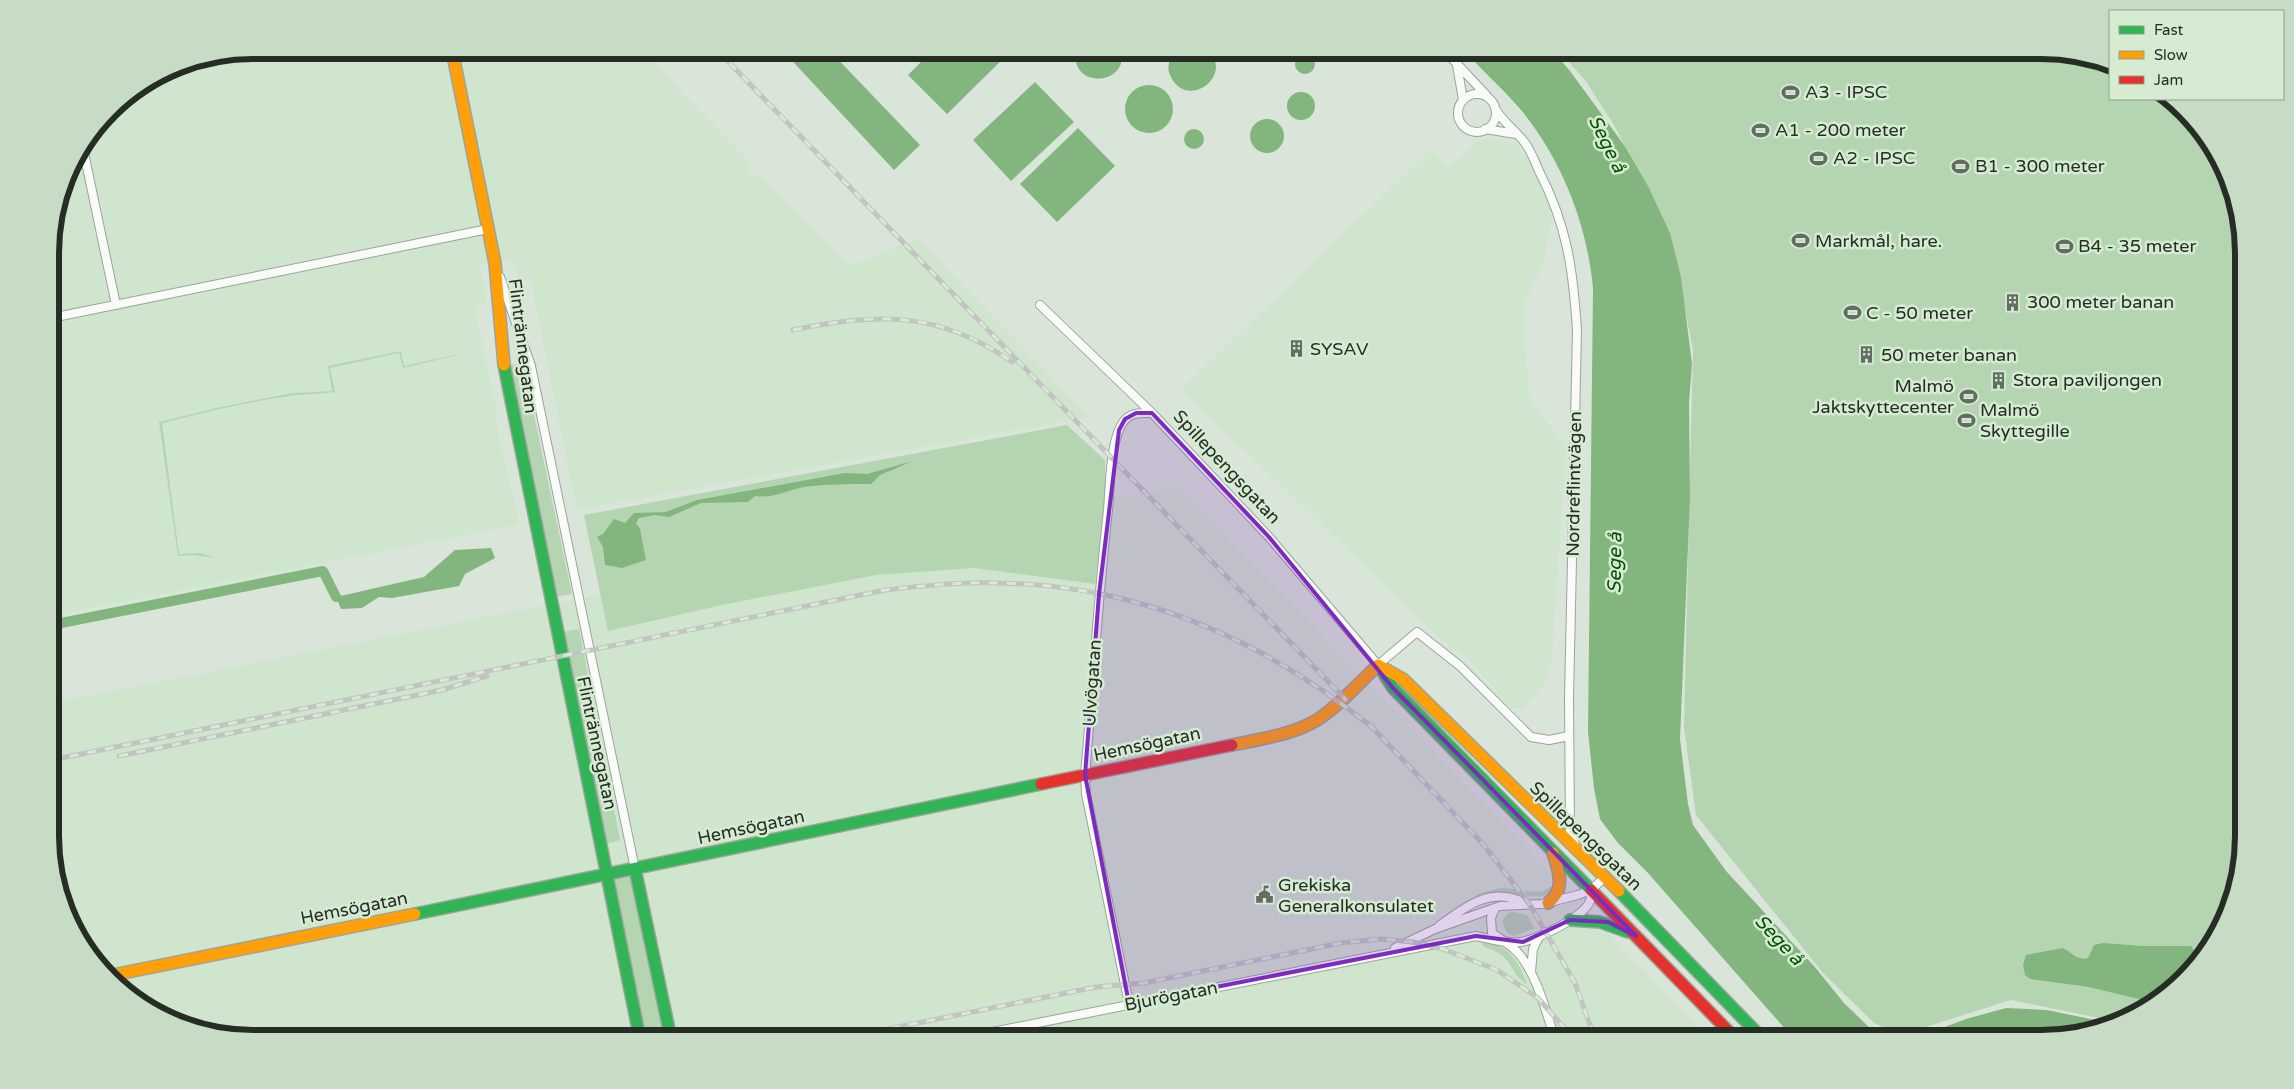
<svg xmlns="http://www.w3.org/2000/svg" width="2294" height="1089" viewBox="0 0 2294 1089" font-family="'Varela Round',sans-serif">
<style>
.built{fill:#d0e5ce}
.green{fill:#b5d5b2}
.water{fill:#83b67e}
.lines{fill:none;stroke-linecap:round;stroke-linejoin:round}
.canal{stroke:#83b67e;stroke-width:10}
.street-casing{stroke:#9ba49a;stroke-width:10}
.fast-casing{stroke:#9ba49a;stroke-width:14}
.slow-casing{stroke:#9ba49a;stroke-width:14}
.jam-casing{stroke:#9ba49a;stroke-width:14}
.street{stroke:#f9fbf9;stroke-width:8}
.fast{stroke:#30b455;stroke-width:11}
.slow{stroke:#ff9f0a;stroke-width:11}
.jam{stroke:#e5322d;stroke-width:11}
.rail-casing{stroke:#c1c4c1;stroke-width:5}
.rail{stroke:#d5ebd2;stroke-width:3;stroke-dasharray:9;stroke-linecap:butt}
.marked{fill:#7b2cbf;fill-opacity:0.2;stroke:#7b2cbf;stroke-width:4;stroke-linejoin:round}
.labels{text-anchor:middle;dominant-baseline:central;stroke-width:5;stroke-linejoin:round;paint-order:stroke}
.poi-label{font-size:18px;fill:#252d24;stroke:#d5ebd2;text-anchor:start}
.street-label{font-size:18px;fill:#252d24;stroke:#d5ebd2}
.water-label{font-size:19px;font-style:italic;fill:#055103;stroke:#d5ebd2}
.rim{fill:none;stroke:#252d24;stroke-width:6}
</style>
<rect width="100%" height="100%" fill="#d9e5d8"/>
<path class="built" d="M253,50H641L752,164L748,166L747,175L762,177L849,266L918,239L1090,417L577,510L530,279L519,281L513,259L480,266L487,303L475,306L483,349L406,366L484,351L498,418L496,421L501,444L519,520L517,521L518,525L51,616L50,239L71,163L119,101L176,65Z
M1493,137L1517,145L1539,175L1554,209L1543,264L1525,301V348L1529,397L1566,447L1551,667L1547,681L1523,708H1511L1467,657L1437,636L1181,389L1430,151L1450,168L1477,141Z
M1178,486L1710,1039H253L175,1023L129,997L92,959L65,913L52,863L51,703L529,608Z"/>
<path class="green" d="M1558,50H2041L2110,64V99H2171L2202,130L2229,176L2242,227L2244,836L2228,914L2202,960L2154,1005L2119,1022L2011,1000L1900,1035L1874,1023L1823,973L1696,815L1684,727L1693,350L1670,233L1614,125L1585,80Z
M483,349L403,368L399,353L330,368L335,392C316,394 301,394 282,397C242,403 202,413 162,423L179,554L201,553L215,558L193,555L178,556L159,422L221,407L293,393L332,391L328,366L401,351L404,366Z
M523,363L572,594L555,597L510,365Z
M1067,425L1105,460V497L1095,584L974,568L876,575L722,605L608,631L584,515Z
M579,629L620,840L605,844L562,632Z
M630,876L664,1039H646L613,880Z
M1556,884C1551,898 1539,897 1527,896L1524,891L1541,892Z
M1500,888L1516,889L1520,895L1497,892L1476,897L1477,894Z
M1514,912L1527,915L1535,928L1514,936L1507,933L1502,921L1508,913Z
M1480,941C1507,942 1519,961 1527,984C1508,974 1515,955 1484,947Z"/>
<path class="water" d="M782,50H829L920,145L894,170Z
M933,50H1004L1008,54L947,114L908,75Z
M1076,50H1121C1130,86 1069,90 1076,50Z
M1176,50H1208C1235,76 1186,112 1170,75C1166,66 1170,57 1176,50Z
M1279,50H1298C1294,59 1283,60 1279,50Z
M1463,50H1552L1570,71L1624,145L1648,186L1670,233L1681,277L1692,364L1689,403L1690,498L1680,739L1688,804L1693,825L1726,871L1814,966L1844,1003L1872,1030L1888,1039H1794L1648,873L1618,843L1600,819L1594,788L1588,732L1593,288C1587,224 1562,160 1521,110C1503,89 1482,70 1463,50Z
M1295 64a10 10 0 1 1 20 0a10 10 0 1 1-20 0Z
M1035,82L1074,122L1011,181L973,140Z
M1125 109a24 24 0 1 1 48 0a24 24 0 1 1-48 0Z
M1287 106a14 14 0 1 1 28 0a14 14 0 1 1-28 0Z
M1250 136a17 17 0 1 1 34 0a17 17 0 1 1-34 0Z
M1078,128L1115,166L1057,222L1020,184Z
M1184 139a10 10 0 1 1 20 0a10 10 0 1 1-20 0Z
M913,461L880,475L871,484C848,484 827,484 804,487C787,490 773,499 755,496L748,502L701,503L669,517L655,515L639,518L636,523L640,529L646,560L622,568L605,565L603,547L597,537L603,534L614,519L625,523L634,513L666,512L697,500L845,473L867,474Z
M491,548L495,558L465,574L459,586L392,598L379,597L362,608L341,609L336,597L424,577L455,550Z
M2103,943L2142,946H2191L2196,953L2193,968L2155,1003L2089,987L2030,979L2025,975L2023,965L2026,955L2063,948C2073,953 2077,961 2088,958L2094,945Z
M2006,1008L2047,1010L2115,1024L2106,1028L2054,1039H1913L1966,1019Z"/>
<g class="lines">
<path class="canal" d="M51,625L323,571L336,597"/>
<defs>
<path id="street" d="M1444,50L1487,96
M1457,65L1463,100
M1458 113a19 19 0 1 1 38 0a19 19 0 1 1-38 0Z
M1495,108C1503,123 1516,130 1525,143C1531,151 1535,162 1539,171C1567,225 1573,269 1577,330L1569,698L1570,833L1575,844
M1485,129L1516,134
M83,148L116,305
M500,277L531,366L635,869
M1040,305L1152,413L1269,537L1378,665L1417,632L1460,666L1531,737L1549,740L1569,736
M51,318L488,229
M1495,908L1491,918L1492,933C1502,940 1512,945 1520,955C1538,978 1546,1012 1555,1039
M1439,926C1465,907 1490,886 1523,902
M1395,948L1435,929L1500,906L1542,904L1578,895L1591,890L1605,877
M1531,972L1533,949L1539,937
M1129,1004L1086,794L1085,775C1093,686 1098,598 1108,510C1110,486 1110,439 1124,421C1131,412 1142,413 1152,413
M957,1039L1476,936C1490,939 1507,944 1521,942C1538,939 1584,917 1590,901C1591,898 1591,893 1591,890"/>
<path id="fast" d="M504,365L640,1039
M1379,666L1393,688L1591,890
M635,869L671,1039
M1619,891L1763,1039
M415,914L1041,784
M1570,920L1600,922L1628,932"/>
<path id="slow" d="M452,50L495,263L504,365
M1378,665L1403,679L1619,891
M1232,745C1260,739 1292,735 1317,720C1340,705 1358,684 1378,665
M1548,903C1566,889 1559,872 1553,853
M108,976L415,914"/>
<path id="jam" d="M1041,784L1232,745
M1591,890L1736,1039"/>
</defs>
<use href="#street" class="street-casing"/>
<use href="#fast" class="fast-casing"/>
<use href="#slow" class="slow-casing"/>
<use href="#jam" class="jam-casing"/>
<use href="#street" class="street"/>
<use href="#fast" class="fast"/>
<use href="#slow" class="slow"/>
<use href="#jam" class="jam"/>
<defs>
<path id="rail" d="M717,50L1346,700
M793,330C877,313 938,310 1012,362
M1369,724L1483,844L1530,905L1575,983L1595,1039
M119,756L442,690L487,676
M52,760L885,590C921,586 958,582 995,583C1138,584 1264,640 1373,728
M838,1039L1096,987L1144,983L1341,943L1381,939L1413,942L1443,949L1497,970L1538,998L1574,1039"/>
</defs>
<use href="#rail" class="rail-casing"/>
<use href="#rail" class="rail"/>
</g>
<path class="marked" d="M1136,413H1152L1269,537L1393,688L1636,936L1608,922L1570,920L1523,942L1476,936L1129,1004L1085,775L1099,594L1119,430L1125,419Z"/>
<defs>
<symbol id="stadium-bare" viewBox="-9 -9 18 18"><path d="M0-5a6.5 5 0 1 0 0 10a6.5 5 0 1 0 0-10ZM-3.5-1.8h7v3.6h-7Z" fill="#646d63" stroke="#d5ebd2" stroke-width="2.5" paint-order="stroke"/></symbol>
<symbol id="building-bare" viewBox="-9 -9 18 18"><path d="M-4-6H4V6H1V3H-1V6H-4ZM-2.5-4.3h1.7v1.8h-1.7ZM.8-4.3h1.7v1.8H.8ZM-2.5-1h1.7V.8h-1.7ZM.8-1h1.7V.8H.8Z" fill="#646d63" stroke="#d5ebd2" stroke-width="2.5" paint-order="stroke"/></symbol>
<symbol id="civic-bare" viewBox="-9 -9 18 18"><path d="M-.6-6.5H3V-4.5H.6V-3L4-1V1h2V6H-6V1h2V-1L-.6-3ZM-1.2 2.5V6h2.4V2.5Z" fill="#646d63" stroke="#d5ebd2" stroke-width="2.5" paint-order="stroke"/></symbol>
</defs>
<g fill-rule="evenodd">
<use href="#stadium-bare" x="1778" y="80" width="25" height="25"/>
<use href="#stadium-bare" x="1748" y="118" width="25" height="25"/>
<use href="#stadium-bare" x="1806" y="146" width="25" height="25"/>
<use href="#stadium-bare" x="1948" y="154" width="25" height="25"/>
<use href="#stadium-bare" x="1788" y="228" width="25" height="25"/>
<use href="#stadium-bare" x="2052" y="234" width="25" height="25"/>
<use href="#building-bare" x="2000" y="290" width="25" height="25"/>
<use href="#stadium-bare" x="1840" y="300" width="25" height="25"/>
<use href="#building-bare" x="1284" y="336" width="25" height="25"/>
<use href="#building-bare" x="1854" y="342" width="25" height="25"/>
<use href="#building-bare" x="1986" y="368" width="25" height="25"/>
<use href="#stadium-bare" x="1956" y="384" width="25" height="25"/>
<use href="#stadium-bare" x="1954" y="408" width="25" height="25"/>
<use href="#civic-bare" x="1252" y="882" width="25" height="25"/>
</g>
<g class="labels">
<g class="poi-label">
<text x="1805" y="92">A3 - IPSC</text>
<text x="1775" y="130">A1 - 200 meter</text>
<text x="1833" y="158">A2 - IPSC</text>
<text x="1975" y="166">B1 - 300 meter</text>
<text x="1815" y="241">Markmål, hare.</text>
<text x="2078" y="246">B4 - 35 meter</text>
<text x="2027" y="302">300 meter banan</text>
<text x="1866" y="313">C - 50 meter</text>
<text x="1310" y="349">SYSAV</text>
<text x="1881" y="355">50 meter banan</text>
<text x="2013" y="380">Stora paviljongen</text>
<text x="1954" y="386" text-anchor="end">Malmö<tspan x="1954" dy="21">Jaktskyttecenter</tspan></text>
<text x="1980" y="410">Malmö<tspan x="1980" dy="21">Skyttegille</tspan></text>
<text x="1278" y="885">Grekiska<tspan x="1278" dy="21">Generalkonsulatet</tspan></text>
</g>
<g class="street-label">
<text transform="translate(523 346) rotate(83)">Flintrännegatan</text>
<text transform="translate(1227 467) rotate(47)">Spillepengsgatan</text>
<text transform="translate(1574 484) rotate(-89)">Nordreflintvägen</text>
<text transform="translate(1092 683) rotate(-86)">Ulvögatan</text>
<text transform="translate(597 743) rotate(78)">Flintrännegatan</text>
<text transform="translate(1147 744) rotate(-12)">Hemsögatan</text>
<text transform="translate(751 827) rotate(-12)">Hemsögatan</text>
<text transform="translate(1586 836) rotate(44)">Spillepengsgatan</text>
<text transform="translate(354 908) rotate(-11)">Hemsögatan</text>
<text transform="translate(1171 996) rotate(-11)">Bjurögatan</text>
</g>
<g class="water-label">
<text transform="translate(1607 144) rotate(64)">Sege å</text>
<text transform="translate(1615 563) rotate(-89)">Sege å</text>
<text transform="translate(1779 940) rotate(47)">Sege å</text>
</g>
</g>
<path d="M0 0H2294V1089H0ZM253 59H2041A194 194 0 0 1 2235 253V836A194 194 0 0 1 2041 1030H253A194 194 0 0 1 59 836V253A194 194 0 0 1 253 59Z" fill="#c7dcc4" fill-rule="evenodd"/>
<path class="rim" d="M253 59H2041A194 194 0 0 1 2235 253V836A194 194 0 0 1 2041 1030H253A194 194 0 0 1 59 836V253A194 194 0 0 1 253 59Z"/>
<rect x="2109" y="10" width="175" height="90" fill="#d5ebd2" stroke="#8f9f8c"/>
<rect x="2119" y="26" width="25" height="8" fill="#30b455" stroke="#8f9f8c"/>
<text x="2154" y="35" font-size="15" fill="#252d24">Fast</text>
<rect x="2119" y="51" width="25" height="8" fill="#ff9f0a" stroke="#8f9f8c"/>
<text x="2154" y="60" font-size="15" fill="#252d24">Slow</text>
<rect x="2119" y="76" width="25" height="8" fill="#e5322d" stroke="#8f9f8c"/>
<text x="2154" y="85" font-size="15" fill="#252d24">Jam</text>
</svg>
